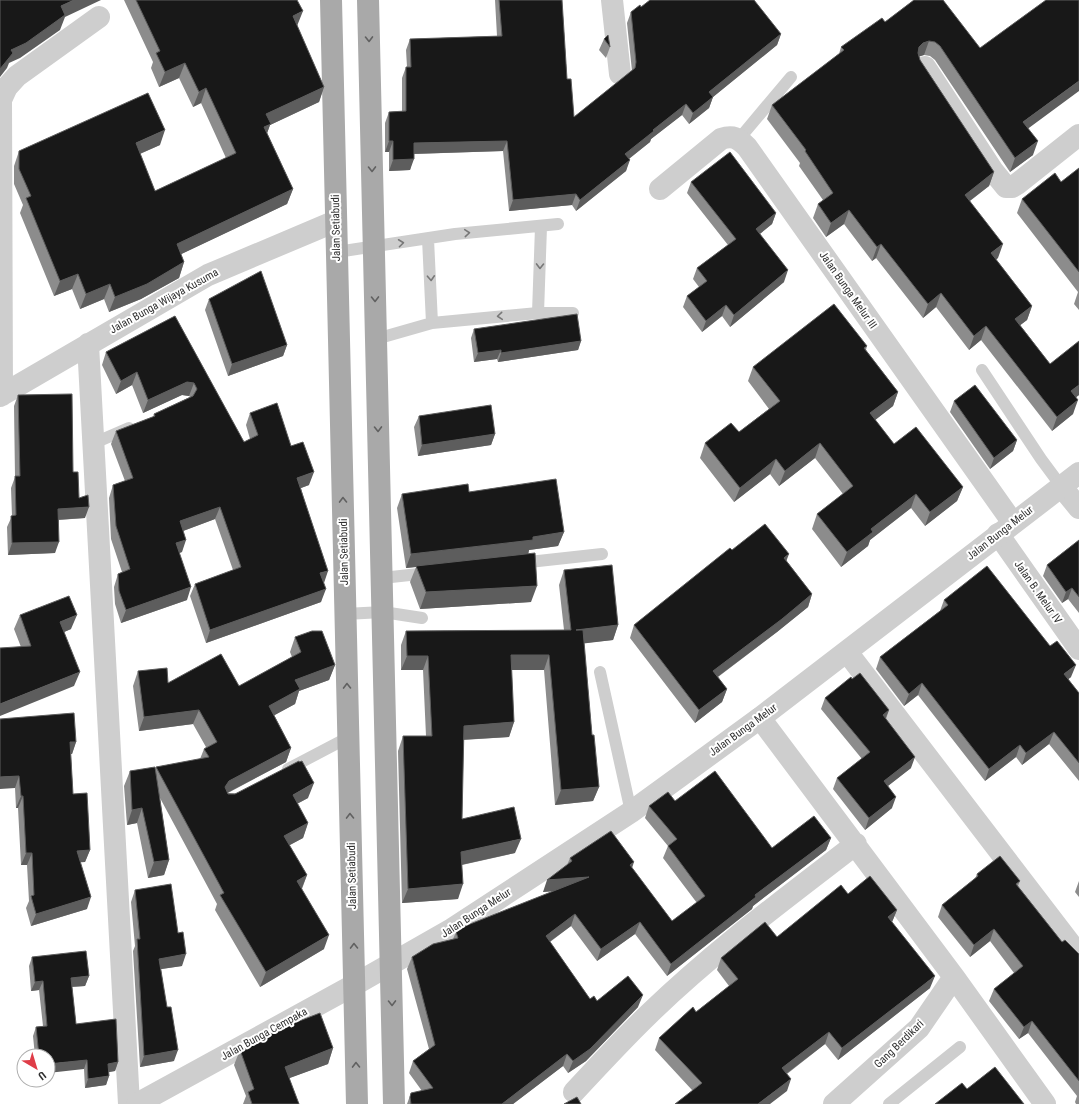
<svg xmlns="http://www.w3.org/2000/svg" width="1079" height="1104" viewBox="0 0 1079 1104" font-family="'Roboto Condensed',sans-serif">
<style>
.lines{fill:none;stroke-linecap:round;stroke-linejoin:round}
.service{stroke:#cecece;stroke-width:12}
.minor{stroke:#cecece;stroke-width:22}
.tertiary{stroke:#cecece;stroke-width:22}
.primary{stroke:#a9a9a9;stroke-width:22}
.wall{fill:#8c8c8c}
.shaded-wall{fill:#5d5d5d}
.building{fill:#181818;stroke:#5d5d5d}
.oneway{stroke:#616161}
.oneway2{stroke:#787878}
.labels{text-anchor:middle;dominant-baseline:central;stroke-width:4;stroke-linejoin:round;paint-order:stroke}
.street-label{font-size:11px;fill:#313131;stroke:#fff}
</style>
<rect width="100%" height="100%" fill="#fff"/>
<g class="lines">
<path class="service" d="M739,139L791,77
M428,239L432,323
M337,252L455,234L558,224
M538,313L541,227
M376,339L432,323L538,313H573
M982,370L1041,459L1061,486
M92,444L129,428
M520,563L602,554
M382,578L428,573
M345,614L383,612L422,618
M600,672L631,812
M288,769L349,737
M889,1104L960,1047"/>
<path class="minor" d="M612,0L620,74
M925,67L993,171L1006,187H1012L1017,184L1079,135
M660,189L721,139C733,135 738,138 747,147L1013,523
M88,344L129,1104
M2,395L1,100L7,87L17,76L99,17
M0,396L208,275L336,221
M1061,486L1079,508
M998,534L1079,649
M847,652L1079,955
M760,718L954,977L1045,1104
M574,1092C599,1065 624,1038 650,1013C714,951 786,898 856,844
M834,1104L919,1028L954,977"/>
<path class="tertiary" d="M137,1104L354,985L452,929L631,812L760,718L1079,473"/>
<path class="primary" d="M331,0L357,1104
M368,0L394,1104"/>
</g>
<path class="wall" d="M124,0H297V26L324,87L319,102L270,125L267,133L293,189L287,204L181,254L184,262L179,278L141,299L109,312L104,299L80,309L72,289L54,296L20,213L23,205L14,184V166L19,151L160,145L140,154L155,191L226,158L201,103L193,107L179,78L159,87L151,68L153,62Z
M495,0H562L567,79L574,117L632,71L627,23L631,12L641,7L781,34L777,45L713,97L709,108L689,124L682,115L651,139L650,142L629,159L626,171L576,211L572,205L509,211L503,151L414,154L410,170L389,171V152H385V123L389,112L402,111V78L406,67H407L406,50L410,39L497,36Z
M914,0L1028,128L1033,155L1010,172L935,60L930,56L924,55L919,56L920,60L994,172L989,186L970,201L998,258L996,259L1032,306L1027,320L1020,325L1050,364L1079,395L1076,397L1073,414L1052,431L981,340L969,350L936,307L923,318L876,258L872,261L844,224L826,237L813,218L818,204L823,200L799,166L800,163L767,119L772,105L839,54L841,47L885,22Z
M604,39L610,47L606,58L599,50Z
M1079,168V310L1074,304L1078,292L1017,213L1022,199L1061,182Z
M691,182L776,213L772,224L760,234L784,282L730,327L722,316L702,332L683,307L687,296L699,287L693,279L697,268L728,245L687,193Z
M209,299L287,345L283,356L228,376L205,310Z
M175,316L244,442L250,439L246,425L250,413L291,446L309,485L301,488L324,583L321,602L206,643L190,596L195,584L233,570L215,519L183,531L182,552L179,553L187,600L121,623L115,604L114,587L118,574L122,572L111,539L109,498L113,485L125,481L111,444L116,431L153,417L154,414L190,397L189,396L182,395L143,413L132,385L116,394L102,365L106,352Z
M474,329L581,341L578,350L498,362L497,359L474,362L471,338Z
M867,346L866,350L898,392L893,406L875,420L894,444L963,487L957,501L925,526L911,508L870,540L868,546L841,567L812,529L817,514L843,494L815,458L779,486L770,474L734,502L700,458L705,443L739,432L769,409L748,381L753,367Z
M18,395L73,472L79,498L85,518L59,520L55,553L8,555L7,527L12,516L11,488L15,477L14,406Z
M954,401L1017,440L1013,451L990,469L950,412Z
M419,416L495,434L491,445L418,456L414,427Z
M469,492L564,532L558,546L529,550L528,554L531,602L420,609L410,582L416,567L406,568L397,508L402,494Z
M1079,540V613L1068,599L1062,603L1043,576L1047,565Z
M732,550L786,560L812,594L808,607L777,632L718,677L727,689L722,702L695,723L630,638L634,625Z
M564,570L618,625L613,640L584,643L592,735L599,787L593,801L555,805L544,670H511L514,722L509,737L463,740L462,819L515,853L462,865L458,899L402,903L398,751L403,736H426L423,670H401V645L406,631L564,630L559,585Z
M944,600L1071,677L1068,679L1079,693V781L1049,744L1022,765L1016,757L985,781L918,695L904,706L876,669L880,657L940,611Z
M20,615L71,629L64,632L74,686L21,647L14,629Z
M295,637L335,665L329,680L299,691L295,704L274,715L291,748L286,762L228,793L308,798L297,804L308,823L303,838L289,845L307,875L302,889L324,949L260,987L215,910L217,904L160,798L169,860L164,875L148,878L137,823L127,825L124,786L130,771L155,770L156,767L200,759L204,749L206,747L193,724L139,731L133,686L138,671L168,683L239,686L292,657L290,652Z
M852,679L889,710L886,719L911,768L888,786L892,808L865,830L833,789L837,778L862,759L821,709L825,698Z
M0,719L76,742L72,754H71L73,794L90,850L85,862H80L87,909L31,926L26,908L29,901L27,865H21L18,808H16L15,788Z
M675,801L772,848L831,838L826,850L753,906L752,909L667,976L635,934L597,961L571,926L550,942L590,999L638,1007L586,1061L568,1073L563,1066L513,1104H407L411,1093L422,1091L409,1073L413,1061L429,1049L407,969L412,957L453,939L456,932L553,891L543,892L567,865L570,858L632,868L672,921L697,903L663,858L668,846L645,818L649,806Z
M977,874L1020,881L1018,886L1062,942L1079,954V1104H1076L1075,1102L1077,1096L1028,1033L1019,1039L989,1001L994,989L1014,973L990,941L970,957L938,917L942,905L975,879Z
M1079,881V897L1075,892Z
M135,890L178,933L182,966L161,969L174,1061L140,1067L133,951L135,946L131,902Z
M848,894L897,910L892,922L930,988L838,1060L825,1044L787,1074V1091L692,1090L655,1050L659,1038L696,1012L729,986L717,970L721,958L777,937Z
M32,957L89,976L85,986L72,987L76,1024L118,1062L115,1071L108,1072L109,1076L106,1085L85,1088L84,1069L48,1056H35L33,1036L36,1027L43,1026L39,990L31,991L29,966Z
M333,1048L328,1064L289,1078L299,1104H243L246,1096L234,1065L240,1050Z"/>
<path class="shaded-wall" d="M74,0H101L65,17L60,30L20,58L9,63L7,68L0,77V69L11,50L61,6Z
M303,11L297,26L293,16Z
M781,34L777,45L713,97L709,108L689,124L693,113L709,92Z
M929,41L924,55L918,57L914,61L919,47L923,43Z
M185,63L179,78L159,87L165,72Z
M1079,81V91L1018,136L1023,122Z
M324,87L319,102L270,125L265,139L259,142L266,114Z
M206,88L201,103L193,107L199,92Z
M686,104L682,115L651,139L650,142L621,165L625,154L653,130Z
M165,130L160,145L130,158L136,143Z
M389,141H393L389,152H385Z
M507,141L503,151L410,154L414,143Z
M1038,141L1033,155L1010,172L1015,158Z
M414,159L410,170L389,171L393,160Z
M630,160L626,171L576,211L580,200Z
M994,172L989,186L959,209L965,195Z
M293,189L287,204L171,259L177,244Z
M576,194L572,205L509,211L513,200Z
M849,210L844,224L826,237L831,223Z
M776,213L772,224L752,240L756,229Z
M881,244L876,258L872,261L877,247Z
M1003,244L998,258L986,267L991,253Z
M184,262L179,278L141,299L109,312L115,297Z
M788,270L784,282L730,327L734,315Z
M78,274L72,289L54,296L60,281Z
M110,284L104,299L80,309L86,294Z
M941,293L936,307L923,318L928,304Z
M726,305L722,316L702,332L706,321Z
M1032,306L1027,320L1010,333L1015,319Z
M986,326L981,340L969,350L974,336Z
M581,341L578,350L498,362L501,353Z
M287,345L283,356L228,376L232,364Z
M501,350L497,359L474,362L478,353Z
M137,372L132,385L116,394L121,381Z
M187,382L194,383L189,396L182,395L143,413L148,400Z
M1079,385V395L1066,405L1071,391Z
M898,392L893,406L865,428L870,413Z
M1078,400L1073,414L1052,431L1057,417Z
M495,434L491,445L418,456L422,445Z
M1017,440L1013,451L990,469L994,458Z
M820,443L815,458L779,486L785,471Z
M776,459L770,474L734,502L740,488Z
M314,472L309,485L293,491L297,478Z
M963,487L957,501L925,526L930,512Z
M916,494L911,508L870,540L868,546L841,567L847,552L871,529Z
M89,507L85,518L54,520L58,509Z
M220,507L215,519L175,534L180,521Z
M564,532L558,546L529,550L528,555L406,568L411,554Z
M186,540L182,552L171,556L176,543Z
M59,542L55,553L8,555L12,543Z
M789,554L784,567V558Z
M328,571L324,583L320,573Z
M537,586L531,602L420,609L426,592Z
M191,587L187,600L121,623L126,610Z
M1072,588L1068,599L1062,603L1066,592Z
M326,589L321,602L206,643L210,630Z
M812,594L808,607L777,632L708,684L713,671Z
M77,615L71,629L55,636L60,622Z
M618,625L613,640L571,645L576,630Z
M511,655H549L544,670H505Z
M407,656H428L423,670H401Z
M335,665L329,680L299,691L295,704L264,721L269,706L295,680Z
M1076,665L1071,677L1060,686L1064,674Z
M80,672L74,686L0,716V704Z
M922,683L918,695L904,706L909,694Z
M727,689L722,702L695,723L699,710Z
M199,710L193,724L139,731L144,717Z
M889,710L884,722L883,715Z
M514,722L509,737L458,740L464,726Z
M1054,732L1049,744L1022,765L1026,753Z
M70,742H76L72,754H66Z
M1020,745L1016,757L985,781L989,769Z
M291,748L286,762L223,795L225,787L229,781Z
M915,757L911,768L880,792L884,781Z
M19,776L15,788L0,789V777Z
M314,783L308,798L287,809L293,795Z
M599,787L593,801L555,805L561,790Z
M21,796H23L18,808H16Z
M896,797L892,808L865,830L869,818Z
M142,808L137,823L127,825L132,810Z
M308,823L303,838L279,851L284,836Z
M831,838L826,850L753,906L752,909L667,976L671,964L755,895Z
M521,839L515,853L456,866L461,852Z
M90,850L85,862L72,863L77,851Z
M26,853H32L27,865H21Z
M169,860L164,875L148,878L154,862Z
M634,862L630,874V865Z
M307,875L301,890L297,881Z
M589,877L585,889L543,892L547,880Z
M463,884L458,899L402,903L408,889Z
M91,897L87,909L31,926L36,914Z
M897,910L892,922L888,917Z
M575,914L571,926L541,948L546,936Z
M640,922L635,934L597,961L601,949Z
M994,929L990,941L970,957L974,945Z
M329,935L324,949L260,987L266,972Z
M186,954L182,966L155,970L159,959Z
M89,976L85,986L68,987L71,978Z
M935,976L930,988L838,1060L842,1048Z
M43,981L39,990L31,991L35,982Z
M643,995L638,1007L586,1061L568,1073L573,1061Z
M1032,1021L1028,1033L1019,1039L1024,1027Z
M829,1032L825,1044L778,1080L782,1068Z
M333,1048L328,1064L279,1082L285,1067Z
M178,1050L174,1061L140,1067L144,1056Z
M567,1054L563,1066L513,1104H502Z
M87,1060L84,1069L48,1073V1064Z
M118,1062L115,1071L104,1073L108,1064Z
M109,1076L106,1085L85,1088L88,1079Z
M791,1079L787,1091L770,1104H758Z"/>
<path class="building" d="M0,0H74L61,6L65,15L26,43L11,50L13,53L0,69Z
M136,0H297L303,11L293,16L324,87L266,114L271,124L264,127L293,189L177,244L184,262L147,284L115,297L110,284L86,294L78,274L60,281L26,198L31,196L19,169V151L148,93L165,130L136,143L155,191L236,153L206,88L199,92L185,63L165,72L156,53L160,51Z
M499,0H562L567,79H571L574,117L635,68L636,62L631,12L640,5L641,7L650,0H754L781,34L709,92L713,97L693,113L686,104L653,130L654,131L625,154L630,160L580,200L576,194L513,200L507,141L414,143V159L393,160V141H389V112L406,111V67H411L410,39L502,36Z
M914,0H943L980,48L1046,0H1079V81L1023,122L1038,141L1015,158L940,46L935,42L929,41L923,43L919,47L918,53L920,60L994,172L965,195L1003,244L991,253L1032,306L1015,319L1050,364L1079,341V385L1071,391L1078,400L1057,417L986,326L974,336L941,293L928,304L881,244L877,247L849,210L831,223L818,204L833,193L805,151L806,150L772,105L844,50L841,47L882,18L885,22Z
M608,35L610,47L604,39Z
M730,152L776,213L756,229L788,270L734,315L726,305L706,321L687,296L707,281L697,268L736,239L691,182Z
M1079,168V272L1022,199L1055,173L1061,182Z
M261,271L287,345L232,364L209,299Z
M834,304L867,346L864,348L898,392L870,413L894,444L916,427L963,487L930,512L916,494L871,529L873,532L847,552L817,514L853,486L820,443L785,471L776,459L740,488L705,443L731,423L739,432L780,401L753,367Z
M577,314L581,341L501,353V350L478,353L474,329Z
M175,316L244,442L258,435L250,413L277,403L291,446L303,442L314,472L297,478L328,571L320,573L326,589L210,630L195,584L241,567L220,507L180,521L186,540L176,543L191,587L126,610L119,591L118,574L130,569L116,526L113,485L133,478L116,431L155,416L154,414L193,396L197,389L194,383L187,382L148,400L137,372L121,381L106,352Z
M975,385L1017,440L994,458L954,401Z
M72,394L73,472H78L79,498L88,495L89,507L58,509L59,542L12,543L11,516L16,515L15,476H20L18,395Z
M491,405L495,434L422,445L419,416Z
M556,479L564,532L533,537V540L411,554L402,494L468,484L469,492Z
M765,524L789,554L784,558L812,594L782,619L713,671L727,689L699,710L634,625L730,548L732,550Z
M1079,540V597L1072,588L1066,592L1047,565Z
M535,553L537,586L426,592L416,566Z
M612,565L618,625L576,630H583L592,735H594L599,787L561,790L549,655H511L514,722L464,726L462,819L514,807L521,839L461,852L463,884L408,889L403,736H432L428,656H407L406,631L571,630L564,570Z
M987,566L1050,646L1057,641L1076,665L1064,674L1079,693V763L1054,732L1026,753L1020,745L989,769L922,683L909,694L880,657L948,605L944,600Z
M69,596L77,615L60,622L80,672L0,704V648L31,646L20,615Z
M312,631H322L335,665L295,680L300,689L269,706L291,748L229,781L225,787L228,794H235L299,761V762L302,761L314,783L293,795L308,823L284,836L307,875L297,881L329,935L266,972L220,895L224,893L156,767L209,757L204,749L217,742L199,710L144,717L138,671L167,668L168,683L221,654L239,686L301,652L295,637Z
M860,673L889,710L883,715L915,757L884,781L896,797L869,818L837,778L870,752L825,698L851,677L852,679Z
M74,713L76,742H70L73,794L87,793L90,850L77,851L91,897L36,914L31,896L34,895L32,853H26L23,796H21L19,776L0,777V719Z
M155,767L169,860L154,862L142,808L132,810L130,771Z
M715,771L772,848L814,816L831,838L755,895L756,897L671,964L640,922L601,949L575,914L546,936L590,999L594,996L597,1001L628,976L643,995L590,1049L573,1061L567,1054L502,1104H411L410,1097L411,1093L433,1088L413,1061L435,1045L412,957L433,944L458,938L456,932L465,926L589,877L547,880L572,861L570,858L611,831L634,862L630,865L672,921L705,896L668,846L677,839L649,806L668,792L675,801Z
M1000,856L1020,881L1016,884L1062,942L1065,940L1079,954V1081L1032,1021L1024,1027L994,989L1023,966L994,929L974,945L942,905L978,876L977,874Z
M870,876L897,910L888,917L935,976L842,1048L829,1032L782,1068L791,1079L758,1104H675L702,1083L659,1038L693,1007L696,1012L738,979L721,958L765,922L777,937L841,885L848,894Z
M171,884L178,933L183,932L186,954L159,959L167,1007H171L178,1050L144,1056L137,939H140L135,890Z
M86,951L89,976L71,978L76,1024L116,1019L118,1062L108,1064L109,1076L88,1079L87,1060L48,1064V1056H39L36,1027L47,1026L43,981L35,982L32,957Z
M320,1013L333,1048L285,1067L299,1104H252L248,1092L254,1089L240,1050L276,1030Z
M995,1067L1024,1104H935L962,1083L967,1089Z
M577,1097L581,1104H564Z"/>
<defs><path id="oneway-chevron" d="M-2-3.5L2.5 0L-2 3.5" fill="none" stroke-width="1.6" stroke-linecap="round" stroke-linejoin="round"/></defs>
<g class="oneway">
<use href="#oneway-chevron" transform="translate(369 39) rotate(89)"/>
<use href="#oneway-chevron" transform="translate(372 169) rotate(89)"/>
<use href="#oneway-chevron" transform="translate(375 299) rotate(89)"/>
<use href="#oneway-chevron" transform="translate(378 429) rotate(89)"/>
<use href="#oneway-chevron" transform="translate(343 500) rotate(-91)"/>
<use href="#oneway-chevron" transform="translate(347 686) rotate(-91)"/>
<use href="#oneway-chevron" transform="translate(350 816) rotate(-91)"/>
<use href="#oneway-chevron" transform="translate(354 946) rotate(-91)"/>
<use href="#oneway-chevron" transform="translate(392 1003) rotate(89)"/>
<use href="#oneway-chevron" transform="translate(356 1065) rotate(-91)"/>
</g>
<g class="oneway2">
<use href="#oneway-chevron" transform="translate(467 233) rotate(-5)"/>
<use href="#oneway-chevron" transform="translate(401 243) rotate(-7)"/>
<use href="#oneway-chevron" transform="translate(540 266) rotate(91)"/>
<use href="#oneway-chevron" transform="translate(431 278) rotate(87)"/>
<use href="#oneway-chevron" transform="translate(500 316) rotate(175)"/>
</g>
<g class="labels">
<g class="street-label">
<text transform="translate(336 228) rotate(-91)">Jalan Setiabudi</text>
<text transform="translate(848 290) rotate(55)">Jalan Bunga Melur III</text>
<text transform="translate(164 301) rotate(-29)">Jalan Bunga Wijaya Kusuma</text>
<text transform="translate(1000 533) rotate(-38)">Jalan Bunga Melur</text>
<text transform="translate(344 552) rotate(-91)">Jalan Setiabudi</text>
<text transform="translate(1038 592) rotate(55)">Jalan B. Melur IV</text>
<text transform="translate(743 730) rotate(-36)">Jalan Bunga Melur</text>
<text transform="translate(352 876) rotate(-91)">Jalan Setiabudi</text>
<text transform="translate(476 913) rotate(-33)">Jalan Bunga Melur</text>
<text transform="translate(264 1034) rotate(-29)">Jalan Bunga Cempaka</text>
<text transform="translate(899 1044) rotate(-44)">Gang Berdikari</text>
</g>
</g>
<g transform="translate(36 1068) rotate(142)"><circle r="19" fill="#ffffff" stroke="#adadad"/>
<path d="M0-3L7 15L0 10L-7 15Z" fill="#df3d48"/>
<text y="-6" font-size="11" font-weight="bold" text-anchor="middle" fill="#313131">U</text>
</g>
</svg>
